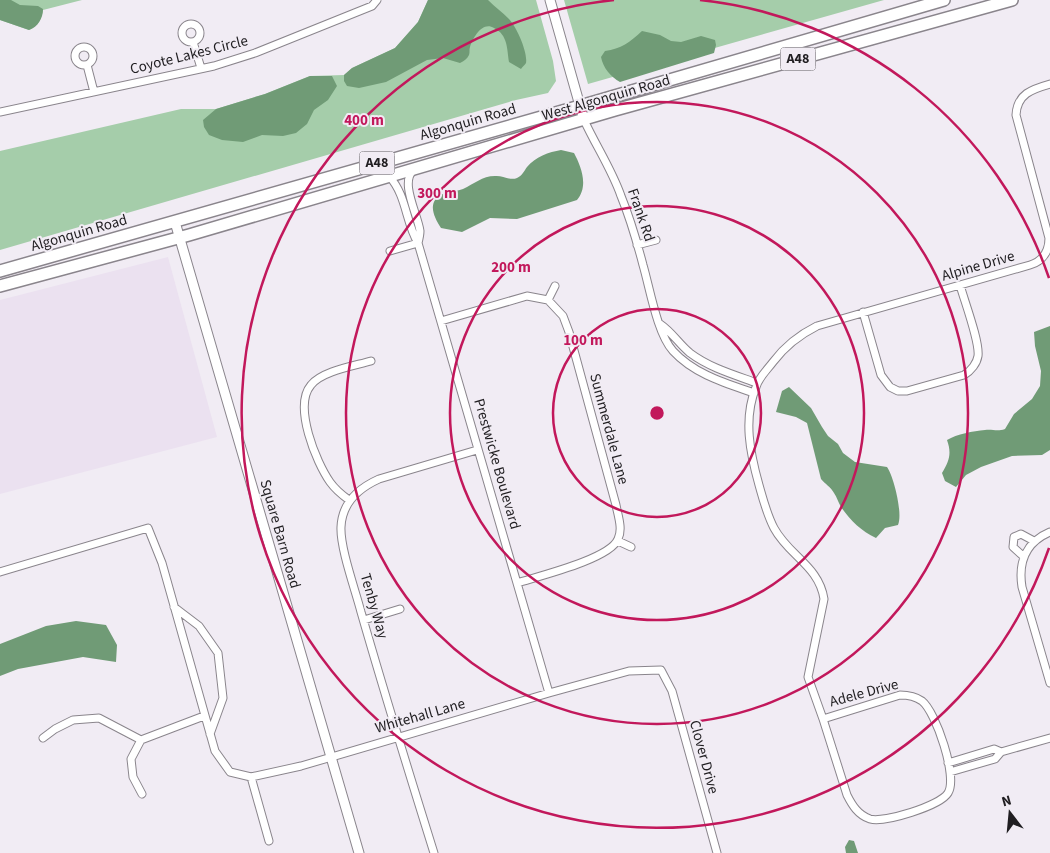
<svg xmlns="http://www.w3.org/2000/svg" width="1050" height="853" viewBox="0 0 1050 853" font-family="'Source Sans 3',sans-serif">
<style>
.built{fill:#ebe1f0}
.green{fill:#a5cdaa}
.water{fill:#709b76}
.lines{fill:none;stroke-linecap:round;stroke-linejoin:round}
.minor-casing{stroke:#8a858c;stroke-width:9}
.tertiary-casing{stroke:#8a858c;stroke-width:11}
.primary-casing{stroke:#8a858c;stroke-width:14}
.minor{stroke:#fff;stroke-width:7}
.tertiary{stroke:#fff;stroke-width:9}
.primary{stroke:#fff;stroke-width:11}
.ring{fill:none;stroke:#c2185b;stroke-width:2.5}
.labels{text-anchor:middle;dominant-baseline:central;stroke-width:4;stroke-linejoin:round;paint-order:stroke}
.shield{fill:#f1ecf4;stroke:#5f5c60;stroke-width:1}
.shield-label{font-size:14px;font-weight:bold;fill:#201e21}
.street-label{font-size:15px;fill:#201e21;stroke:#f1ecf4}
.centre{fill:#c2185b;stroke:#f1ecf4;stroke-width:2.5}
.ring-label{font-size:15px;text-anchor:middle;font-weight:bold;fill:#c2185b;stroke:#f1ecf4;stroke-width:4;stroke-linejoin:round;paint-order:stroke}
</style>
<rect width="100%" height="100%" fill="#f1ecf4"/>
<path class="built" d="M168,257L217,437L0,494V300Z"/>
<path class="green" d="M0,0H82L43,10C42,19 37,27 29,30L0,20Z
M428,0H536L553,61L556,81L548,93L516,100L0,250V151L181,109H216L265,94L310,76L344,75L352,68L395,48L418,22Z
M564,0H884L588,84Z"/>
<path class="water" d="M0,0H11L20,5L38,6L43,9C43,18 38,27 29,30L0,20Z
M428,0H488C495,7 502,12 509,19C516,26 528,52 526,63C525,65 522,67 521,69L509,62C507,49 508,35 494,28C482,21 473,38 470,47C469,50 470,52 469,55C467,59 464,61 460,63L443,58L427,60L386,82L359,88L347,86L344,81V75L352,68L395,48L418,22Z
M642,31L660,35L671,41L681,42L701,36L715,40L716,45L714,53L620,82C611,77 603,68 601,57L605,51C621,49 630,42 642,31Z
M310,76H332L337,86L328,100L314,110L307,124L296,133L283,136L262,135L243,142L222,140L209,135L204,127L203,120L216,109L265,94Z
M561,150L574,153C581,166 589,186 577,200L517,219L490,218L462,232L441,228C433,216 426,200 445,193C451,191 458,191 463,189C474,184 482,176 495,176C502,175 510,181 517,178C522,176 524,171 527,167C535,157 549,152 561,150Z
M1050,326V450L1042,455L1012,456L981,467L966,475L956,487L945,481L942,473C949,461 952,454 947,440C957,434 973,431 985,430C993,429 997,432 1005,429L1014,414L1032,399L1040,386L1041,371L1035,346L1034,332Z
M789,387L811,408L822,427L828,436L838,444L843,453L855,462L887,467C894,477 903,514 898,525L885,528L876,538C861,531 850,520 841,507C838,502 837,497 834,493C831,487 825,484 821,479L807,423L796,417L776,412L782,391Z
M76,621L106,625L117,645L116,662L83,657L18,669L0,676V644L46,626Z
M849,840L854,841L858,853H846L845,847Z"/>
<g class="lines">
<defs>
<path id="minor" d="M182 33a9 9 0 1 1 18 0a9 9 0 1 1-18 0Z
M193,42L201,68
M75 56a9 9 0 1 1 18 0a9 9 0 1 1-18 0Z
M87,65L94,92
M0,112L214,66L255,53L372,6L377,0
M584,120C596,146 612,170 621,196C630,218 637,242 643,265C650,289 657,333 673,351C694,374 725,383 754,393
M414,170C399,181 418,215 420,231C420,235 419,239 418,243
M389,176C407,196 405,221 418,243L549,693
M637,245L656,240
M390,251L418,243
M863,312L881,375L890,387L898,391H907L964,375C971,371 977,363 978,356C980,342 964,300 960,285
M441,321L527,296L548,300
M660,324C672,332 679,344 690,353C710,368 735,375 757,383
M349,500C342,495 335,489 330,482C316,462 293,406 311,385C322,371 354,366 371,361
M1050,532C1026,542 1018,562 1022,587L1050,683
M618,541L631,547
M1023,556L1013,547L1014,537L1021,534L1034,541
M0,572L148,528L162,563L215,751L230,772L251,777L301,766L549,693L629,671L661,670L672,691L717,853
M517,583C539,576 610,559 618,539C623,529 618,516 616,505L569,332L563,316L548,300L555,286
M174,607L199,626L218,653L223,698L210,734
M364,620L400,609
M900,695C908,695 915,696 922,701C936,712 958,777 948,793C940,806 884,823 870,819C858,815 852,805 847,795L823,719Z
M823,719L808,677L824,599C819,566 789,556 774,528C767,515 763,499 759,485C750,453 743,419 756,387C759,377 767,370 773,362C785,346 799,335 817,326L1030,265C1043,261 1049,251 1049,238L1016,115C1017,94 1032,89 1050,84
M43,738L55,729L73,720L99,718L141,740
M948,763L994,749L1001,752L1050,738
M950,772L995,759L1001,752
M251,777L269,841
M142,794L133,777L131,759L141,740L204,716
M434,853C409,773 384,692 361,612C355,589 340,548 341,527C342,503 359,488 379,479L477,450"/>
<path id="tertiary" d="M550,0L584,120
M175,222L359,853"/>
<path id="primary" d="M0,271L580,106L944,0
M0,286L189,235L615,110L1012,0"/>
</defs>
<use href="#minor" class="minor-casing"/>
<use href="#tertiary" class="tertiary-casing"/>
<use href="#primary" class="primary-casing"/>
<use href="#minor" class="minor"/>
<use href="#tertiary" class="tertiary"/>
<use href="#primary" class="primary"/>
</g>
<g class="ring">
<circle cx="657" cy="413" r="104"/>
<circle cx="657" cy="413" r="207"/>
<circle cx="657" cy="413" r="311"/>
<path d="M1049 548A415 415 0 1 1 614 0M700 0A415 415 0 0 1 1049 278"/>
</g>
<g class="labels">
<g class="shield">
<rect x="780.5" y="47.5" width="35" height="23" rx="4"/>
<rect x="359.5" y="151.5" width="35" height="23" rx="4"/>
</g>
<g class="shield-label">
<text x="798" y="59">A48</text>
<text x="377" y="163">A48</text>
</g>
<g class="street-label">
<text transform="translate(189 55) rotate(-14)">Coyote Lakes Circle</text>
<text transform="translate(606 98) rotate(-16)">West Algonquin Road</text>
<text transform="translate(468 122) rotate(-16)">Algonquin Road</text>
<text transform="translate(641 215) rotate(71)">Frank Rd</text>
<text transform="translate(79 233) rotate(-16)">Algonquin Road</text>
<text transform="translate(978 266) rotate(-16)">Alpine Drive</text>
<text transform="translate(609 429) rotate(75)">Summerdale Lane</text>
<text transform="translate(497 464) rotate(74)">Prestwicke Boulevard</text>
<text transform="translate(280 534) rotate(74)">Square Barn Road</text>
<text transform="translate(374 606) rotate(74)">Tenby Way</text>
<text transform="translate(864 693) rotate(-15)">Adele Drive</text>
<text transform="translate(420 716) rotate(-16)">Whitehall Lane</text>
<text transform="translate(704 757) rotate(75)">Clover Drive</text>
</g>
</g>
<circle cx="657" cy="413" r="8" class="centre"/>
<g class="ring-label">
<text x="364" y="125">400 m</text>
<text x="437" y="198">300 m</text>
<text x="511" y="272">200 m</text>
<text x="583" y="345">100 m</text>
</g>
<g transform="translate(1010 813) rotate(344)" stroke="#f1ecf4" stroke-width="4" paint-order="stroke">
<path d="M0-4L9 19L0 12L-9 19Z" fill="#201e21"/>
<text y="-8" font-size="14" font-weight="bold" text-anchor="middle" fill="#201e21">N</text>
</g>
</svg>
